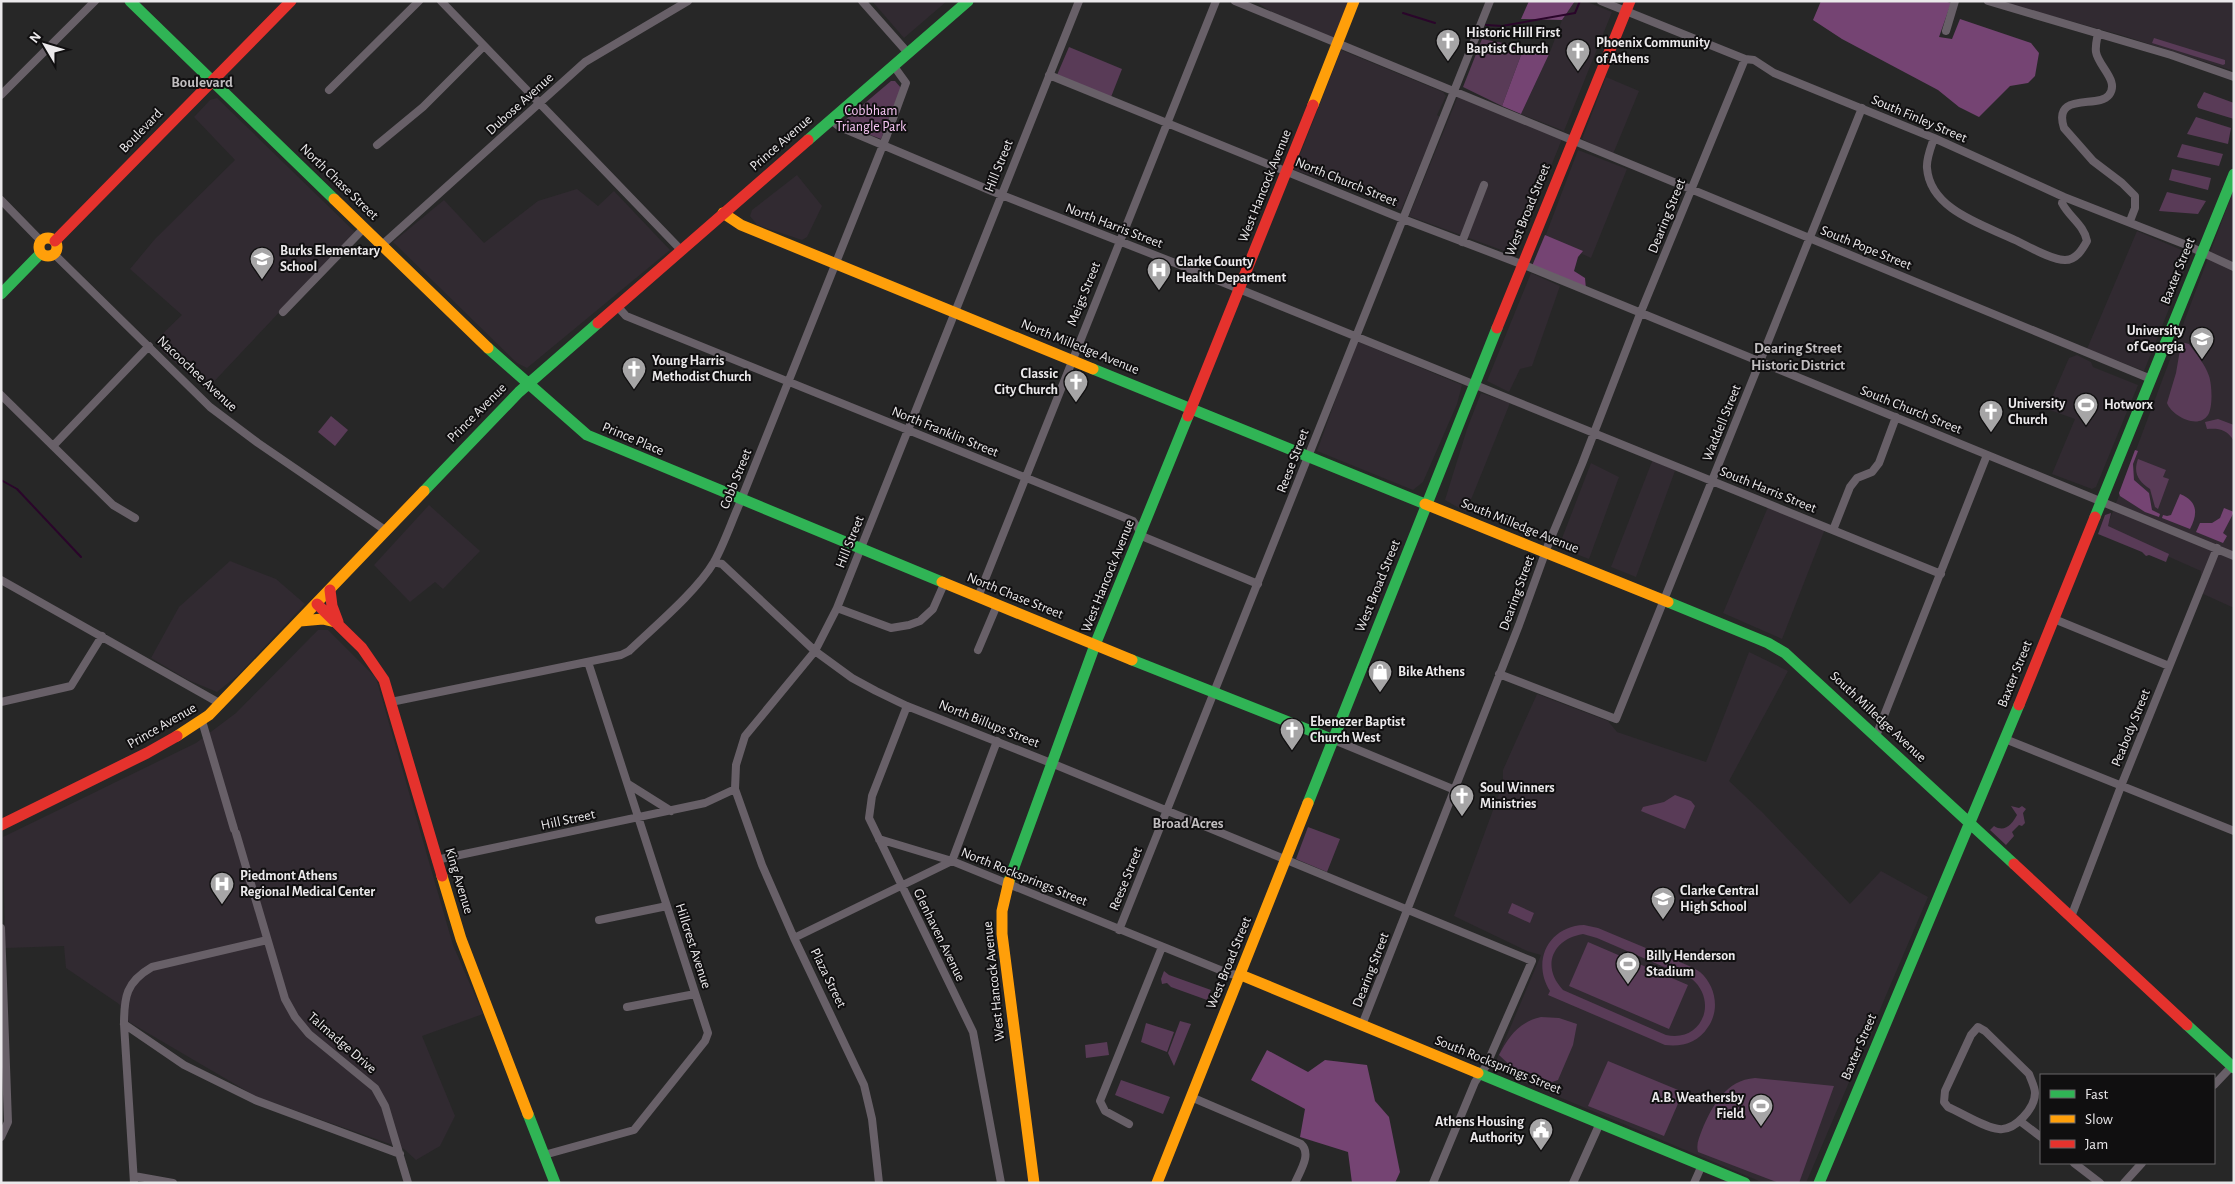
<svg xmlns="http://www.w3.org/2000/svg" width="2235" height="1184" viewBox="0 0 2235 1184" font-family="'Alegreya Sans',sans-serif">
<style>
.built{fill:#312a31}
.green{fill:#593b57;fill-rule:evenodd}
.forest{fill:#754473}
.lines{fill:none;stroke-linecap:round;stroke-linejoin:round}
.stream{stroke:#2a052a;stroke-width:2}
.street{stroke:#686068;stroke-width:8}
.fast{stroke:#30b455;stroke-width:11}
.slow{stroke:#ff9f0a;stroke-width:11}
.jam{stroke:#e5322d;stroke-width:11}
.labels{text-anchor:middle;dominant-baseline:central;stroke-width:4;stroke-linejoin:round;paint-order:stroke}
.poi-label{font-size:14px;font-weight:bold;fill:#ebe9eb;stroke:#100f10;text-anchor:start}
.street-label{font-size:14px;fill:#ebe9eb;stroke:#100f10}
.park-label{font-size:14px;fill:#f8c6f5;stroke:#100f10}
.neighbourhood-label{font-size:15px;font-weight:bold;fill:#c0bdbf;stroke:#100f10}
</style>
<rect width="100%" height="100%" fill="#272727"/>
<path class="built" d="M872,1H947L904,38Z
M1255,1H1348L1336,35L1333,38L1268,10Z
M1575,1H1585L1612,12L1564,131L1521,114L1550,52L1562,20Z
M1997,1H2234V71L2121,35Z
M1341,50L1443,92L1446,96L1437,115L1440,117L1401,210L1335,183L1294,170Z
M1606,77L1639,91L1613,154L1582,139Z
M1458,96L1562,139L1515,255L1409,216Z
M217,98L355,232L206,390L162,351L155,341L182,315L130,269L155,239L235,160L194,117L210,100Z
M1578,150L1627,169L1591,258L1545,237Z
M797,175L822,206L807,237L802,240L757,225L750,216L752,210Z
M577,189L598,206L614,191L670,250L527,368L517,363L393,242L444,200L484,243L538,201Z
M2234,189V608L2201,593V571L2140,544L2104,535Z
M2137,231L2191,254L2144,371L2087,349Z
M1531,273L1560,286L1532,366L1520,369L1509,392L1487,381Z
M1359,342L1462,385L1457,404L1423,482L1413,490L1317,451L1356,343Z
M2077,355L2091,362L2093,367L2138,385L2096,487L2092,489L2052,474L2075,419L2047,409L2069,358Z
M1481,393L1510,403L1466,512L1445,500L1467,429Z
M1653,459L1676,468L1636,577L1611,567Z
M1591,463L1619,477L1589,559L1561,548V541Z
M429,505L480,551L443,589L435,582L410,602L374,565Z
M1768,507L1825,529L1782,639L1723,613Z
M230,561L276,579L305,604L237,676L217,692L188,680L151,658L179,607Z
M318,630H328L376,678L453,945L483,1014L422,1036L455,1116L440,1146L416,1160L404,1149L257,1097L129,1022L119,1004L66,968L64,946L5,948L3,837L196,743L236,713Z
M1749,652L1788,671L1729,781L1763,813L1850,904L1881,871L1928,897L1806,1183H1764L1495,1070L1493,1068L1541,955L1527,951L1454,916L1503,783V770L1537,694L1608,721L1617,732L1706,762Z"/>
<path class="green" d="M2154,38L2225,60V64L2223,65L2152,43Z
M1482,39L1524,47L1502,106L1463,87Z
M1069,47L1122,69L1111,97L1057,75Z
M891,81H895L901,88L881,139L844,125L845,120Z
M2204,92L2234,103V119L2198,108L2197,105Z
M2196,117L2231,128L2228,144L2187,134Z
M2182,144L2223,154L2219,166L2177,157Z
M2172,169L2211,178L2208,190L2169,180Z
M2167,192L2206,201L2198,214L2159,211Z
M2185,343L2189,344C2196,354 2205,364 2209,376C2212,385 2213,407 2208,415C2198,430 2172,416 2167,403L2176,373L2181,344Z
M331,416L348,430L335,446L318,432Z
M2218,419L2234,425V441C2227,429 2218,428 2207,429L2205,422Z
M2138,459L2166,470L2163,477L2169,479L2158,509L2155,507L2150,489C2138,481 2133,473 2138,459Z
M2111,513L2108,526L2169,554L2166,562L2149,555L2146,556L2142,552L2098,534L2105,515Z
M1675,795L1691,801L1695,806L1685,829L1641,811L1643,807L1664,802Z
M2011,806L2019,808L2022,806L2026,809L2023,813L2025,823L2022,826L2019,825L2012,832L2014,836L2006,845L1990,830L1994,826C2005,833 2012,824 2017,815Z
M1308,827L1340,839L1327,872L1296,859Z
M1512,903L1534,913L1530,923L1508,913Z
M1584,925L1598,928C1620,937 1643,947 1665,956C1676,961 1690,965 1700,972C1716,986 1720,1010 1708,1027C1698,1043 1682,1047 1665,1045L1548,995L1550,991C1531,961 1549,926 1584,925ZM1583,934L1597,938L1692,979C1719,1002 1701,1043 1666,1035L1563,990C1541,967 1552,939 1583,934Z
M1588,942L1688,985L1669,1029L1569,986Z
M1164,971L1169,975L1211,990L1207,1000L1171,987L1167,983L1162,984L1161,979Z
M1541,1017L1559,1018L1577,1024L1573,1045L1558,1080L1552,1082L1522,1070L1520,1073L1517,1072L1499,1055C1509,1036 1519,1022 1541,1017Z
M1180,1021L1191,1024L1174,1066L1168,1053Z
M1146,1023L1174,1032L1167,1052L1141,1042Z
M1107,1042L1109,1055L1086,1058L1085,1045Z
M1608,1061L1683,1092L1664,1136L1588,1106Z
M1755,1078L1834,1086L1799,1183H1779L1698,1152C1696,1144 1699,1138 1702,1130C1712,1106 1726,1080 1755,1078Z
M1121,1080L1170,1097L1163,1114L1115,1095Z"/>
<path class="forest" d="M1529,1H1575L1562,20L1521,19Z
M1821,1H1944L1951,3L1939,37L1952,39L1960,19L2031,43L2039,53L2035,76L2028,83L2010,86L1979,117L1959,107L1938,90L1842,39L1813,20Z
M1524,47L1550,52L1521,114L1502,106Z
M1545,235L1583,251L1578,257L1574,271L1585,278L1586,289L1532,266Z
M2135,450L2138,451L2133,464L2134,480L2149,493L2152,510L2160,514L2159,517L2145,512L2120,496L2119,493Z
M2180,494C2198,501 2198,514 2190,529L2162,518L2163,515L2167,516L2171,515Z
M2224,508L2234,512L2223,533L2227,536L2223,543L2196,532L2200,523H2212L2220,518Z
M1267,1050L1308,1072L1325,1060L1367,1065L1375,1101L1389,1117L1400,1172L1395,1183H1352L1348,1152L1300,1137L1305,1109L1251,1080Z"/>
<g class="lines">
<path class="stream" d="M1403,13L1435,23
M1486,25L1502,26L1575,13L1580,1
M1,480L17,489L81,557"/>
<path class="street" d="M441,1L681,250
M862,1L908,53
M1235,1L2151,379
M1601,1L1745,59L1754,60L1774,73L1934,138L2064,197L2184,244L2234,267
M1988,1L2171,55L2234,77
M1946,31L1955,1
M2098,33C2097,39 2095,46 2096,52C2098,66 2120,81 2109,95C2099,109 2052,91 2064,128L2093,161L2122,183L2135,196V208L2130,221
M1049,75L1403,219L1529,267L2234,556
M329,90L419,1
M1,95L95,1
M831,120L840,127L994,192L1175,263L1941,574
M1934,138C1931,147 1926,159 1927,168C1930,210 1984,225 2015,240C2028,246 2051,260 2065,260C2076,260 2082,250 2087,241C2084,225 2069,217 2062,203L2064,197
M377,145L423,107L484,46
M1,200L41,241
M1462,242L1484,185
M382,245L585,62L688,1
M54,254L210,407L258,443L385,530
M618,307L626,316L1133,521L1144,537L1258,584
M283,312L364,228
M1,395L113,505L135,518
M53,446L149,346
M1833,530L1850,487L1857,478L1872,472L1879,463L1896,417
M714,562L722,564L815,651L852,678L876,691L907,706L1056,765L1532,961L1486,1066L1475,1082L1433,1183
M1,580L221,704
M978,597L1216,1
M837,608L891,628L909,625L920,621L933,609L944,584
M2054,619L2169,666
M978,650L997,605
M1499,674L1616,719L1862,108
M1,702L71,686L102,636
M391,702L621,655L629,651C654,627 697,591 714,562C724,544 731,523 739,505L887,135L906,83L893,65
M907,706L872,796L869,818L973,1032L1001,1183
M202,721L234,829
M1876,736L1987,455
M2005,739L2234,831
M1334,740L1455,790
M628,784L671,811
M236,833L285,999L295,1017L309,1034L375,1088L385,1106L408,1183
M879,839L952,861L1230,974L1241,975
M436,860L705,803L735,789
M2071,917L2123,781L2217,548
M599,920L667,906
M1,928L8,1122L1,1137
M1119,930L1490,1
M794,938L952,861L997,741
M627,1007L695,994
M124,1024L184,1065L255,1100L400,1154
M1362,1025L1519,625L1548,545L1582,464L1640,314L1745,59
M1978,1027L1985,1031L2029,1074C2031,1080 2035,1087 2035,1093C2035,1108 2015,1131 1999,1129C1985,1128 1962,1113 1948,1107L1944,1102L1945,1091L1971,1035Z
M2214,1085L2234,1064
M1191,1097L1301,1144C1312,1154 1300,1171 1295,1183
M2020,1121L2041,1137
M1129,1124L1105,1111L1100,1101L1162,947
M544,1155L634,1130L705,1041L708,1033L588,662
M2074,1163L2100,1183
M134,1176L173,1183
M134,1183L124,1024C124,997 126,982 152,967L267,940
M879,1183L872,1119L864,1085L794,938L762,865L735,789L736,765L745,736L815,651L837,608L1079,1
M1573,1183L1600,1123
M1694,1183L1702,1165
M2124,1183L2142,1163"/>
<path class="fast" d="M130,1L334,199
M808,140L968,1
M1,294L41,253
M488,348L587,435L942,582
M1093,369L1425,504
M424,491L519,392L598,323
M2095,517L2234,174
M1668,602L1768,643L1785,653L2014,864
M1132,660L1334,740
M1308,803L1497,328
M1009,881L1095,645L1188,416
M2187,1025L2234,1068
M1478,1073L1745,1183
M528,1114L555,1183
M1819,1183L2019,705"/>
<path class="slow" d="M1313,105L1354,1
M334,199L488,348
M723,213L741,225L1093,369
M39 247a9 9 0 1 1 18 0a9 9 0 1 1-18 0Z
M1425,504L1668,602
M942,582L1132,660
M300,621L323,619L335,622
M177,736L209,715L424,491
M442,876L461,939L528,1114
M1009,881L1002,911V934L1034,1183
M1241,975L1478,1073
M1157,1183L1308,803"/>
<path class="jam" d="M55,241L291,1
M598,323L808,140
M1497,328L1630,1
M1188,416L1313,105
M330,590L332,606L338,622
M317,604L362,648L384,680L442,876
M2019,705L2095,517
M1,825L147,753L177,736
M2014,864L2187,1025"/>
</g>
<defs>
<symbol id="church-pin" viewBox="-11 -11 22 30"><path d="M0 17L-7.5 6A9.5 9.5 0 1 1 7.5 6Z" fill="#a6a5a6" stroke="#100f10"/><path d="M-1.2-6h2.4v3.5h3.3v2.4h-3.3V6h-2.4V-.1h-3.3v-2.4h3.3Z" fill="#fff"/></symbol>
<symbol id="school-pin" viewBox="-11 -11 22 30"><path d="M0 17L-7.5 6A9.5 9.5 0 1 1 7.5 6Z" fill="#a6a5a6" stroke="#100f10"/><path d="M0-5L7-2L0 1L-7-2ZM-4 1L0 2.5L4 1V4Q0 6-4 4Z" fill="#fff"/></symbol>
<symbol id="hospital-pin" viewBox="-11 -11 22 30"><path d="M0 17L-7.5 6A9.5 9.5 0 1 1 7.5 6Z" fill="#a6a5a6" stroke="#100f10"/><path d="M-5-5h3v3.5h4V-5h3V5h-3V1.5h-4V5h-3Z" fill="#fff"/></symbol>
<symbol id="university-pin" viewBox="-11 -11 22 30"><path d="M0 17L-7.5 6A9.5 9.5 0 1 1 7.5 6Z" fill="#a6a5a6" stroke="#100f10"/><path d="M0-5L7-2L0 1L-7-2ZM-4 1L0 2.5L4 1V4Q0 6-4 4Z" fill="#fff"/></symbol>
<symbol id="stadium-pin" viewBox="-11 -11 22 30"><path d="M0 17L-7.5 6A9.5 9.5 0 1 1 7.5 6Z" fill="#a6a5a6" stroke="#100f10"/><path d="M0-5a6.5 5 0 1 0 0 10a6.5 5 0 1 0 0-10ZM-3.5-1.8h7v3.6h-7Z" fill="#fff"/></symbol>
<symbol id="shop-pin" viewBox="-11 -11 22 30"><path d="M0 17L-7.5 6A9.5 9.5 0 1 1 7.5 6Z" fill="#a6a5a6" stroke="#100f10"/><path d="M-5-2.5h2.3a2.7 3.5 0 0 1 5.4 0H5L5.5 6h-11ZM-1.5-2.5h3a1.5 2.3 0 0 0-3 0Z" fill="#fff"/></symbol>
<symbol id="civic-pin" viewBox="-11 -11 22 30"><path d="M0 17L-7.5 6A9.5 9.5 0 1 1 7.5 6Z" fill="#a6a5a6" stroke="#100f10"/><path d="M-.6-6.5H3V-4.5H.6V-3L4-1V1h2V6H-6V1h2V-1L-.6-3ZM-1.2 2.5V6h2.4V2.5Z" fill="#fff"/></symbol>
</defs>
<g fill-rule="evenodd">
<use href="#church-pin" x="1434" y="27" width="28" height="38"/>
<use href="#church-pin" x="1564" y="37" width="28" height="38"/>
<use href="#school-pin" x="248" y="245" width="28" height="38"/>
<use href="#hospital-pin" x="1145" y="256" width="28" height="38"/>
<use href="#university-pin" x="2188" y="325" width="28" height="38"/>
<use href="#church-pin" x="620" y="355" width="28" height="38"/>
<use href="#church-pin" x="1062" y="368" width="28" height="38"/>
<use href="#stadium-pin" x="2072" y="391" width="28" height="38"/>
<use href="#church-pin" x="1977" y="398" width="28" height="38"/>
<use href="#shop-pin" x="1366" y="658" width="28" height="38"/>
<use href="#church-pin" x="1278" y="716" width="28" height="38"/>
<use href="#church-pin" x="1448" y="782" width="28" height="38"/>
<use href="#hospital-pin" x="208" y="870" width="28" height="38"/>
<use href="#school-pin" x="1649" y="885" width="28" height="38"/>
<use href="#stadium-pin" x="1614" y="950" width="28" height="38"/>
<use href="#stadium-pin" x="1747" y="1092" width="28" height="38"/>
<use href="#civic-pin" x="1527" y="1116" width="28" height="38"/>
</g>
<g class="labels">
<g class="poi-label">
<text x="1466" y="33">Historic Hill First<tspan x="1466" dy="16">Baptist Church</tspan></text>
<text x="1596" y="43">Phoenix Community<tspan x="1596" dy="16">of Athens</tspan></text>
<text x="280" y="251">Burks Elementary<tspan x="280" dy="16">School</tspan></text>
<text x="1176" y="262">Clarke County<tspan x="1176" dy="16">Health Department</tspan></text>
<text x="2184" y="331" text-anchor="end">University<tspan x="2184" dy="16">of Georgia</tspan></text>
<text x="652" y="361">Young Harris<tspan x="652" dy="16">Methodist Church</tspan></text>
<text x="1058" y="374" text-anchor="end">Classic<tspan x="1058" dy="16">City Church</tspan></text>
<text x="2008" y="404">University<tspan x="2008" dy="16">Church</tspan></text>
<text x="2104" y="405">Hotworx</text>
<text x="1398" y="672">Bike Athens</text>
<text x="1310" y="722">Ebenezer Baptist<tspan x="1310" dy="16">Church West</tspan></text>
<text x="1480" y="788">Soul Winners<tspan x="1480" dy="16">Ministries</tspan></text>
<text x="240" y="876">Piedmont Athens<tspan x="240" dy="16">Regional Medical Center</tspan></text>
<text x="1680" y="891">Clarke Central<tspan x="1680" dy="16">High School</tspan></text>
<text x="1646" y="956">Billy Henderson<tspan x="1646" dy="16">Stadium</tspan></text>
<text x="1744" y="1098" text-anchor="end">A.B. Weathersby<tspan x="1744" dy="16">Field</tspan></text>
<text x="1524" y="1122" text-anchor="end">Athens Housing<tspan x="1524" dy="16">Authority</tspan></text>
</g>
<g class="street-label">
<text transform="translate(520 104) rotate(-42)">Dubose Avenue</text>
<text transform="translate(1919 119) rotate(23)">South Finley Street</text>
<text transform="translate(141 131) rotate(-46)">Boulevard</text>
<text transform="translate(781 143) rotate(-41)">Prince Avenue</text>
<text transform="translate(999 166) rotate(-68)">Hill Street</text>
<text transform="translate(339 182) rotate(44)">North Chase Street</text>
<text transform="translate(1346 182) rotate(22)">North Church Street</text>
<text transform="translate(1265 186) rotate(-68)">West Hancock Avenue</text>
<text transform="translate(1528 210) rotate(-68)">West Broad Street</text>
<text transform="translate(1667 216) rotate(-68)">Dearing Street</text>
<text transform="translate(1114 226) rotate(21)">North Harris Street</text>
<text transform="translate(1866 248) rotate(22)">South Pope Street</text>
<text transform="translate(2178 271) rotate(-68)">Baxter Street</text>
<text transform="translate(1084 294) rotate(-68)">Meigs Street</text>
<text transform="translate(1080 347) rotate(22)">North Milledge Avenue</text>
<text transform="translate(197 374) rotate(43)">Nacoochee Avenue</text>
<text transform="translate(1911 410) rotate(22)">South Church Street</text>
<text transform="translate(477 413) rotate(-45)">Prince Avenue</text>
<text transform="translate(1722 423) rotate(-68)">Waddell Street</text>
<text transform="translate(945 432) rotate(22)">North Franklin Street</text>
<text transform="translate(633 439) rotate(23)">Prince Place</text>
<text transform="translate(1293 461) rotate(-69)">Reese Street</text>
<text transform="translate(736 479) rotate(-68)">Cobb Street</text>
<text transform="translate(1768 490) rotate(22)">South Harris Street</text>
<text transform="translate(1520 526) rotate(22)">South Milledge Avenue</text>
<text transform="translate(850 542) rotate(-68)">Hill Street</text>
<text transform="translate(1108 576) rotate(-68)">West Hancock Avenue</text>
<text transform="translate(1378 586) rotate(-68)">West Broad Street</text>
<text transform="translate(1517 593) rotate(-70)">Dearing Street</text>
<text transform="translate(1015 596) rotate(22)">North Chase Street</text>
<text transform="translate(2015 674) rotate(-68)">Baxter Street</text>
<text transform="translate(1878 717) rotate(43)">South Milledge Avenue</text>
<text transform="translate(989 724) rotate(22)">North Billups Street</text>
<text transform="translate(162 726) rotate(-30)">Prince Avenue</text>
<text transform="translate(2131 728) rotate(-68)">Peabody Street</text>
<text transform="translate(568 820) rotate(-12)">Hill Street</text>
<text transform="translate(1024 877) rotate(22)">North Rocksprings Street</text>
<text transform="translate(1126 879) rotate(-68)">Reese Street</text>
<text transform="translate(459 881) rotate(73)">King Avenue</text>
<text transform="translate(939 935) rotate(64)">Glenhaven Avenue</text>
<text transform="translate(693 946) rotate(72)">Hillcrest Avenue</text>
<text transform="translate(1229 963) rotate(-68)">West Broad Street</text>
<text transform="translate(1371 970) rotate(-69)">Dearing Street</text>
<text transform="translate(828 978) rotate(64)">Plaza Street</text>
<text transform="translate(994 981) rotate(-96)">West Hancock Avenue</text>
<text transform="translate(342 1043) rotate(41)">Talmadge Drive</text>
<text transform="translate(1859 1047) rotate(-67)">Baxter Street</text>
<text transform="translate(1498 1065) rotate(22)">South Rocksprings Street</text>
</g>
<g class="park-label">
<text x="871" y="111">Cobbham<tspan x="871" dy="16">Triangle Park</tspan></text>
</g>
<g class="neighbourhood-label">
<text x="202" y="82">Boulevard</text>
<text x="1798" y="348">Dearing Street<tspan x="1798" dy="17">Historic District</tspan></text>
<text x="1188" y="823">Broad Acres</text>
</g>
</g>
<rect width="2235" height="1184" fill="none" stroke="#ebe9eb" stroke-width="5"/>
<rect x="2040" y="1074" width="175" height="90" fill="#100f10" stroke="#686668"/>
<rect x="2050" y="1090" width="25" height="8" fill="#30b455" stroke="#686668"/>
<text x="2085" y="1099" font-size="15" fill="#ebe9eb">Fast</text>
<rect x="2050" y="1115" width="25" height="8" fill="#ff9f0a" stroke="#686668"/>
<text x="2085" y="1124" font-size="15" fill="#ebe9eb">Slow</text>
<rect x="2050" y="1140" width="25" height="8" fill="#e5322d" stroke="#686668"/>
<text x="2085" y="1149" font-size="15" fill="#ebe9eb">Jam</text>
<g transform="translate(45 45) rotate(308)" stroke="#100f10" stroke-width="4" paint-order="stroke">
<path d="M0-4L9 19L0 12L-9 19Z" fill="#ebe9eb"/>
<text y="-8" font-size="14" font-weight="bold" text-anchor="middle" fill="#ebe9eb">N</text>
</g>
</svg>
